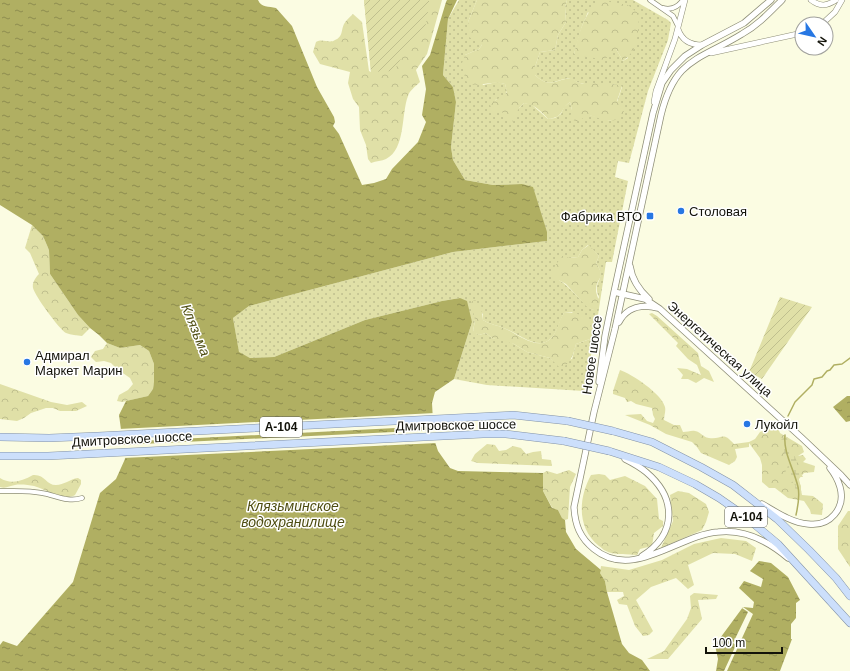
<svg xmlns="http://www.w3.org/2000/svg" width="850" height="671" viewBox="0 0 850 671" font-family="Helvetica,sans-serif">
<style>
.grass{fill:url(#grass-dots);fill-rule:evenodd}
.forest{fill:url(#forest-crowns)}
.wetland{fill:url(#wetland-marsh)}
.garden{fill:url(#garden-furrows)}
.water{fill:url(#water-ripples)}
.pier{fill:#fbfce2}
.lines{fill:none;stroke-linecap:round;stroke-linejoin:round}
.stream{stroke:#b0af62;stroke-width:1.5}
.minor-casing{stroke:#8e8e77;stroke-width:5.5}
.tertiary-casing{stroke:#8e8e77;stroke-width:6}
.secondary-casing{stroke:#8e8e77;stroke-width:7}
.trunk-casing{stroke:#8392a6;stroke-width:8}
.minor{stroke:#fff;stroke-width:4}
.tertiary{stroke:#fff;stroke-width:5}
.secondary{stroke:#fff;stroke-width:5.5}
.trunk{stroke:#ccdffb;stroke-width:7}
.trunk-bridge-casing{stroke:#8392a6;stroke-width:8;stroke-linecap:butt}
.trunk-bridge{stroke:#ccdffb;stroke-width:7}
.poi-dot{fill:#2777e3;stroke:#fff;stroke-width:1.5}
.labels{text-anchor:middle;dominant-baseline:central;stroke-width:3;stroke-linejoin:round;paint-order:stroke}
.shield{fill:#fff;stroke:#5a5a54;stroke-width:1}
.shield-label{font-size:12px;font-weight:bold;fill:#13130a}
.poi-label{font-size:13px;fill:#13130a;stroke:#fff;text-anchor:start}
.street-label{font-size:13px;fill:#13130a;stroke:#fff}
.water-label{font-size:14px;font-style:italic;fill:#4e4d12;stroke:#fff}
</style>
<defs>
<pattern id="grass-dots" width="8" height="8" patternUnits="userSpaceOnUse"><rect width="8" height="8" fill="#e0e0a7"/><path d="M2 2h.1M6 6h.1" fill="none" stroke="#bfbf8e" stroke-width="1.8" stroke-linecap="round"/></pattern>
<pattern id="forest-crowns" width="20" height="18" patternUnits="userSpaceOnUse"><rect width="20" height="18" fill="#e0e0a7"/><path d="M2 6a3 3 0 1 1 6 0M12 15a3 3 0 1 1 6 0" fill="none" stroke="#bfbf8e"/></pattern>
<pattern id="wetland-marsh" width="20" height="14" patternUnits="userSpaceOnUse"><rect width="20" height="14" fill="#e0e0a7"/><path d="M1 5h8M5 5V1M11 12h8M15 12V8" fill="none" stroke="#bfbf8e"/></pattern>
<pattern id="garden-furrows" width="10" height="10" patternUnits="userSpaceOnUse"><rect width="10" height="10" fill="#e0e0a7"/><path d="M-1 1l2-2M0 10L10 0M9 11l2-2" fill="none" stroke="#bfbf8e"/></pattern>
<pattern id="water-ripples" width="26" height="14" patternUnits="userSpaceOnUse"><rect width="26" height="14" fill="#b0af62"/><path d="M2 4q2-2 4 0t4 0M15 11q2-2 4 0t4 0" fill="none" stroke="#8e8d4f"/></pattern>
</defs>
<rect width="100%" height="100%" fill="#fbfce2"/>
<path class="grass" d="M459,0H477L468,22L482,45L479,49L465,55L483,85L497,82L505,84L507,91L503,98L495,100L501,111L519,108L524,103L531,104L548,119L555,118L561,114L564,107L570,102L572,110L611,121L622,87C603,79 588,91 570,78C553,80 550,89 535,75V67L540,52L555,50L558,35L566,22L565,7L567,0H633L668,20L671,23L668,40L648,91L629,163L618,161L615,177L628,181L612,262H606L595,335L584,391L487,385L454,379L472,322L460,298L442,301L365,320L274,357L250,358L239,353L233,318L249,306L453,252L547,241L522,184L493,185L465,180L453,160L451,147L456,102L453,87L443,75L448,19ZM588,12L628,58L623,61L616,49L574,54L582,26ZM588,245L599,256L596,263C608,280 591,281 599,297L593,310C580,302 572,288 559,280L570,258L578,257L582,250ZM572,312L590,339L576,344L572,359L556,363L550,358L527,352L514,344L508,341L492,338L486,333L479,335L473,331L475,320L483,313V320C491,325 498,325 506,329C518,333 536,350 549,340C558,333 559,321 564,313Z"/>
<path class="forest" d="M364,0H442L427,54L416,70L420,82C416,86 409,91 408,96C401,114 406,149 386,159C382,161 376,161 371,163L368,159L366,145L360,130L359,107L353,99L348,83L350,72L320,64L313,52L316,42C323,38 329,44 335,40C343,37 341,30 344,24C346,20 350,17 353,14L362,22L369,71L371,72Z
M477,0H567L565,7L566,22L558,35L555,50L540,52L535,67V75C550,89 554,80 571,78C584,87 585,83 599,83C606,83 615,84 622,86L617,101L623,106L624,114C613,126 603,119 589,115L576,122L570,117L572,110L570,102C559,110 565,117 548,119C541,111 535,105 524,103L519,108L512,122L501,111L493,112L490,105C495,99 502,98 507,92L505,84C492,80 481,87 468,84L464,77L466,70L462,63L465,55L479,49L482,45L469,37L468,22Z
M598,0L628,5L639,14C638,32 639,50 623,61L616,49L604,60L574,54C580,31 582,19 598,0Z
M32,225L43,236L49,250L50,274L78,315L90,328L82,336C77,335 71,335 66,333C59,329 35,296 33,288C32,283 35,278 39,274L30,253L25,248Z
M589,245L599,256L596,263C607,279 596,277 596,290C596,295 599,297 599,305L593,310L586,306L566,284L551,276L553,269L562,256L570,258L578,257L582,250Z
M475,300L481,305L483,320C491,325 498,325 506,329C518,334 536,350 549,340C558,333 558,321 564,313C581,311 596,320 590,339L576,344C573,356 571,362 561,369L550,358L527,352L514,344L492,338L486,333L479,335L473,332L475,320L471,302Z
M652,313L657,316L698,353L701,366L709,371L714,382L704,378L696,383L688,379H681L683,375L677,368L687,369L701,375L697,365L688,359L676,346L678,343L649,314Z
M107,343L120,348L140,345L149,351L154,364V383L153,389L148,396L122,402L117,401L119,395L128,390L133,384L130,378L117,369L111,363L104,361L96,362L91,357L95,351L103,349Z
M620,370C632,374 662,394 665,407C666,411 664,416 664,420L674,425H680L683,432C687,432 692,430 695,431C701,432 704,438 709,438C722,440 722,430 734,444L749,442L755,439L760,432L777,426L780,433L802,446L804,452L798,456L803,455L806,459L803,462L815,466L814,472L804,473L799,479L802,495L813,496L823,504L822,515L811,514L810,510L804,501L788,498L775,488H769L762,482V465L760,458L749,443V447L735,449L737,457L735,461L729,465L701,453L697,447L692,442L666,434L650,425L625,415L641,414L647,421L653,423L655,419L653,415L652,408L636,404L631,401L627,402L625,398L613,394V391Z
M0,384L51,402L67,405L82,402L87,406L76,411H60L53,408H46L31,413L24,418L17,421L0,419Z
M487,444L495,445L499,451L506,450L513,446L521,448L526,454L533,452L541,451L542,459L551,460L552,466L478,463L471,461L475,454Z
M569,470L576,474L570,487L568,519L565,520L562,518L558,510L553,509L543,491V473L547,471L557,474Z
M599,474L605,475L610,480L625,476L645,486L657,499L659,519L663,521V526L654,533L652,546L640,549L637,555C629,554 612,555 606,551C603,550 601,547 599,546C577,528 578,499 591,475Z
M33,475C45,474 46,485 56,485C64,485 70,479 78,478L81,480V484L75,495C63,502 46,489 34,486C29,485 20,484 15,485C9,486 6,489 0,487V478C11,485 22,481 33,475Z
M678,491L689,493L706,504L709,512L706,522L702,530L661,548L673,521L670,495Z
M848,511H850V567L838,549V526Z
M721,538L746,541L756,548L752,561L735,554L713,553L688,565L694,585L688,589L676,578L651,587L636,600L653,631L649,635L643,636L635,626L627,605L619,604L617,600L624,596L623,592H607L605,581L600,573L601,566L629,570L662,560L694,544Z
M694,593L718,595L716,599L698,600L702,619L668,659H647L664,651L687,619L691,608L690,596Z"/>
<path class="wetland" d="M783,438H787L788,444L792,449L797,462L796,465L803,477H799L798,479L801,486V497L799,496L796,497L795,485L785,473C786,470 788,467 788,464C787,458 781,449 779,442Z"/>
<path class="garden" d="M364,0H429V6L425,29L409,44L394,71L371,72Z
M780,297L812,307L762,379L749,372Z"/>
<path class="water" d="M0,0H258C261,8 269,6 276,8L292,26L317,87L334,117L335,122L333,126L339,134L362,185L374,183L386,179L392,169L418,142L426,122L422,115L426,89L422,66L430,55L446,2L447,0H457L448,19L443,75L453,87L456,102L451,147L453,160L465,180L493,185L522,184L533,187L547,232V241L453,252L249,306L233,318L239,352L250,358L274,357L365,320L442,301L460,298L467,301L472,322L454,379L435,392L432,403L434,439L438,451L450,468L458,471L543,473V491L552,508L558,510L562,518L565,520L566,532L576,549L601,570L600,573L605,581L607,592L622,644L629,653L642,660L650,671H0V645L3,641L17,646L73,582L100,493L116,479L125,459L119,415L126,401L148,396L153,389L154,382V364L149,351L140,345L120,348L107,343L99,335L90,328L78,315L50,274L49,250L43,236L32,225L0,205Z
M847,396H850V421L846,422L833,407Z
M759,561L771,563L788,577L800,600L796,603V618L791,624V639H792L780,671H716L718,659L715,645L743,607L753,608L754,602L739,588L744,581L761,587L763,579L750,571Z"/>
<path class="pier" d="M435,413V426L120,442L119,429Z
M435,430L437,443L123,458L121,445Z
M743,607L753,614L727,671H724L736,645L733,643L748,612L742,608Z"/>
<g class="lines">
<path class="stream" d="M788,416L795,402L812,385L814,379L822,377L827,371L830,370L834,365L842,364L850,358
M785,435C783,453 794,469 798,487C800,496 798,506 796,515"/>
<defs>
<path id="minor" d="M650,0L673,16L678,26
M663,8C671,10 678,7 683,0
M0,491C14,491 28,490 42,493C55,495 68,503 82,498"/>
<path id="tertiary" d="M811,0C820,7 827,6 836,0
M822,24L835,12L842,0
M678,29C682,41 691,45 702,45
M711,53L802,33
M654,102L656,91L675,39L685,0"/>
<path id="secondary" d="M782,0C770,12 758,25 742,34C698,61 675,58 661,115L615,329L594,412L574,507C575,525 580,538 594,549C633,581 678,535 718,532C744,529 768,541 788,558
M630,266C632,280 639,290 649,299
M614,292L645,299L660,309L802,438L841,475L850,485
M619,322C627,307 642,304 658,308
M599,382L605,336L614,292L653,113L662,83L671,70L685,56L702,45L744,23L771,0
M625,459C633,463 640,467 646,472C677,498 677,534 642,556
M762,504C776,512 792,523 808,524C830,527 846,508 840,487C838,480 834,473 830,468"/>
<path id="trunk" d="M613,431L652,442L701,467L733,485L777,519L809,550L836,578L850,596
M0,437L49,438L98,436L513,415L568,421
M609,451L659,467L695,484L719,498L742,514L778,544L850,623
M0,456H48L483,434H506L564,441"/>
</defs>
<use href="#minor" class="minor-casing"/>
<use href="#tertiary" class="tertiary-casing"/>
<use href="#secondary" class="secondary-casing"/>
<use href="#trunk" class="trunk-casing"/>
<use href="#minor" class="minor"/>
<use href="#tertiary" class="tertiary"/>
<use href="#secondary" class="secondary"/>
<use href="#trunk" class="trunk"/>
<defs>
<path id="trunk-bridge" d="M568,421L613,431
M564,441L609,451"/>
</defs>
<use href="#trunk-bridge" class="trunk-bridge-casing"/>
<use href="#trunk-bridge" class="trunk-bridge"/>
</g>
<g class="poi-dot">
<circle cx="681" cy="211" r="4"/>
<rect x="646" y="212" width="8" height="8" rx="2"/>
<circle cx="27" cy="362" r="4"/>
<circle cx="747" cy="424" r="4"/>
</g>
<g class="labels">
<g class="shield">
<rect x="260" y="417" width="42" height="20" rx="3"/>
<rect x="725" y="507" width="42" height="20" rx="3"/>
</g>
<g class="shield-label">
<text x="281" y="427">А-104</text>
<text x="746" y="517">А-104</text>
</g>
<g class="poi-label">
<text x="689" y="211">Столовая</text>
<text x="642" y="216" text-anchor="end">Фабрика ВТО</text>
<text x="35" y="355">Адмирал<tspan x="35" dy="15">Маркет Марин</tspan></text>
<text x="755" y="424">Лукойл</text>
</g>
<g class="street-label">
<text transform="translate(720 349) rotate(42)">Энергетическая улица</text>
<text transform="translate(592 355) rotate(-82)">Новое шоссе</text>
<text transform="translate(456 425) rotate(-1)">Дмитровское шоссе</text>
<text transform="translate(132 439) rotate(-3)">Дмитровское шоссе</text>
</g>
<g class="water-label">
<text transform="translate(196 330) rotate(68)">Клязьма</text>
<text x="293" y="506">Клязьминское<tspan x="293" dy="16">водохранилище</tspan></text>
</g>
</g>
<g transform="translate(814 36) rotate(124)"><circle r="19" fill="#ffffff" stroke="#a1a19d"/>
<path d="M0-3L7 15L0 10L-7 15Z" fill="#2777e3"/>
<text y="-6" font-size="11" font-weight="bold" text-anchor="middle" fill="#13130a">N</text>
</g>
<path d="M706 647v6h76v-6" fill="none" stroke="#13130a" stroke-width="2"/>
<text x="712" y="647" font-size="12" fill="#13130a" stroke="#ffffff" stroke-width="3" paint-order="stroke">100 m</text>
</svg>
